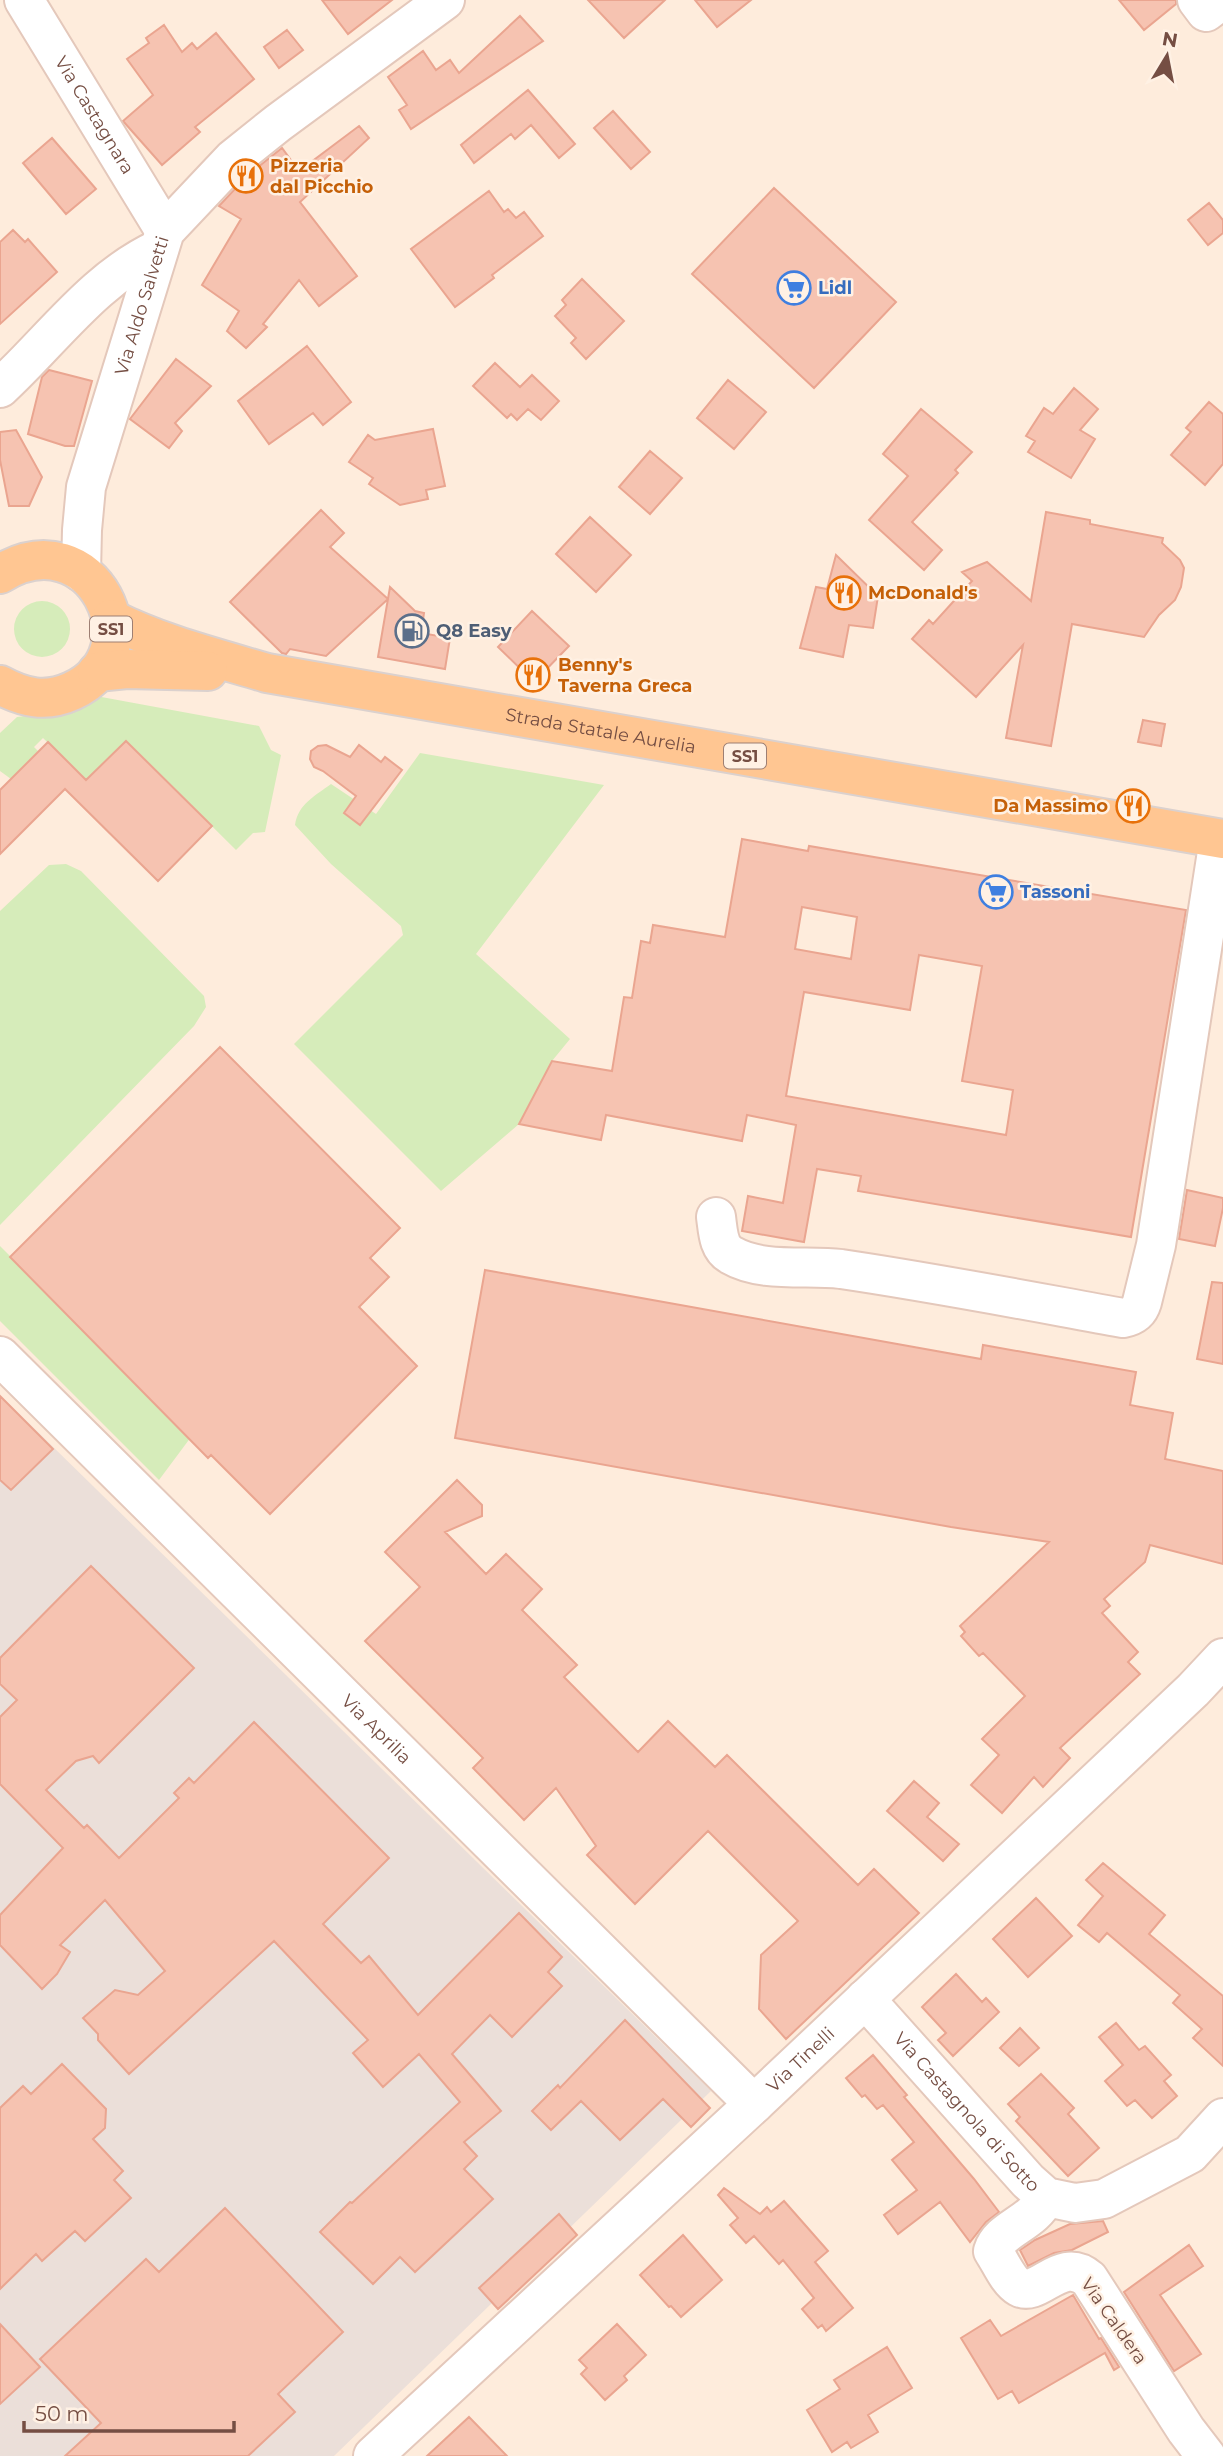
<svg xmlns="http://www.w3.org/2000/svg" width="1223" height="2456" viewBox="0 0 1223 2456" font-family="Montserrat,sans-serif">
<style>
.industrial{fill:#ebdfd9}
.green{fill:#d6ecba}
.building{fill:#f6c3b1;stroke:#eaa590;stroke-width:2;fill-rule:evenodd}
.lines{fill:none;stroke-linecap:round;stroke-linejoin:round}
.minor-casing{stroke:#e4c8bb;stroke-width:42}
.major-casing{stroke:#dbd1ce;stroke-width:42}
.minor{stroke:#fff;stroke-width:38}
.major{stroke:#ffc692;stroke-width:38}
.labels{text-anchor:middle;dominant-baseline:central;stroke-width:5;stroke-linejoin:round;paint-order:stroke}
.shield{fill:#fff1e4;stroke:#9e7f73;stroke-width:2}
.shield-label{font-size:16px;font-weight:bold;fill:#754e43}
.street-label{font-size:18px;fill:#754e43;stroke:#fff1e4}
.food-label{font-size:18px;font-weight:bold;fill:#c56008;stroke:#fff1e4;text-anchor:start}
.shop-label{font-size:18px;font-weight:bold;fill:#366cbe;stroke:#fff1e4;text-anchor:start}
.service-label{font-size:18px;font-weight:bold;fill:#4e5e75;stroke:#fff1e4;text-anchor:start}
</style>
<rect width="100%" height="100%" fill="#feecdc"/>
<path class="industrial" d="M0,1395L711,2091L334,2456H0Z"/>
<path class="green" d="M14 629a28 28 0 1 1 56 0a28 28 0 1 1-56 0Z
M96,696L259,726L271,750L281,755L265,832L253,833L236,850L126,741L86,780L43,738L34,747L38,751L11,779L0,771V733L17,717L33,715Z
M420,753L604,785L476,954L570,1039L552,1061L519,1124L441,1191L294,1044L403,935L401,926L331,864L295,825C298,804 315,796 331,784L376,814Z
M66,864L81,871L204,996L206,1007L194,1026L0,1225V911L49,865Z
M0,1246L191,1437L159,1480L0,1321Z"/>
<path class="building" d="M322,0H392L348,34Z
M588,0H665L624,38Z
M695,0H751L717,27Z
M1119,0H1176V4L1144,30Z
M520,16L543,41L411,129L399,110L407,105L388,77L423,51L436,70L450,60L459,73Z
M164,25L182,52L192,43L197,49L216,33L254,79L195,127L200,132L162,165L123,121L153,95L127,59L149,43L146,38Z
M287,30L303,50L279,68L264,47Z
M528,90L575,144L559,158L531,125L515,139L511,134L474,163L461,145Z
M613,111L650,152L631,169L594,128Z
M359,126L369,138L300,202L357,276L319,306L299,280L263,324L267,327L246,348L227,331L239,311L202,285L241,219L219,206L248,175L282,148L299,171Z
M52,138L96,189L66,214L23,163Z
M774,188L896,302L814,388L692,274Z
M489,191L504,212L508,209L516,218L524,212L543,236L492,275L494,278L455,307L411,249Z
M1209,203L1223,220V233L1208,245L1188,220Z
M13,230L25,242L28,239L57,272L0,324V242Z
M582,279L624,321L586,359L571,343L576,338L555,316L566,305L562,300Z
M307,346L351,402L323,425L313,413L269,444L238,401Z
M176,359L211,386L175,423L182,431L169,448L130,419Z
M495,363L520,387L532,375L559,401L541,420L528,409L517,420L511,414L507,418L473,386Z
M49,370L92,381L74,446H65L28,434L42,377Z
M728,380L766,412L734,449L697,418Z
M1074,388L1098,409L1080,430L1095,439L1071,478L1028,452L1035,441L1026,436L1044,408L1053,414Z
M1209,402L1223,414V464L1205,485L1171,455L1191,432L1186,428Z
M921,409L972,452L955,470L958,473L912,522L942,550L924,570L869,520L908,476L883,454Z
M433,429L445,486L426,490L428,499L400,505L369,484L373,478L349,462L368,435L375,440Z
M16,430L42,477L29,506H9L0,460V432Z
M650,451L682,478L650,514L619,487Z
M321,510L344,533L330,547L388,599L326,656L290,649L286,654L282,653L230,602Z
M1046,512L1090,520V524L1163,538L1162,543L1180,560L1184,568L1181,587L1175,600L1159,615L1144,637L1072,624L1051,746L1006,738L1023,645L976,697L912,639L929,620L933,624L972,581L962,572L987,562L1031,601Z
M590,517L631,555L596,592L556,554Z
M836,555L878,596L873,628L849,625L843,657L800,648L816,587L827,589Z
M390,587L415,611L424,613L421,633L450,638L445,669L378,657Z
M532,611L569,646L534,682L498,647Z
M1143,720L1165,724L1161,746L1138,742Z
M126,741L212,826L158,881L65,789L0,854V790L48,742L86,780Z
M326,745L350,757L359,745L381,762L385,757L402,770L360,825L344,813L356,796L323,771L314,767L310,759L311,751L318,746Z
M742,839L808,851L809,846L1186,910L1131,1237L858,1191L861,1176L817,1169L804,1242L742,1231L748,1196L783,1203L796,1125L747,1115L742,1141L606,1115L601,1140L519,1124L552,1061L612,1071L624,997L632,998L641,941L650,943L653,925L725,937ZM802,907L857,917L851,959L795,949ZM919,955L982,966L962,1081L1013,1090L1006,1135L786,1096L804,992L910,1010Z
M220,1047L400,1228L370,1258L389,1277L359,1307L417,1366L270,1514L211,1455L208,1458L10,1257Z
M1187,1190L1223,1198V1208L1215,1246L1179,1239Z
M485,1270L981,1359L983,1345L1136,1372L1130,1405L1173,1413L1165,1459L1223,1471V1564L1150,1545L1145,1562L1104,1599L1110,1606L1102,1613L1138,1652L1128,1662L1140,1674L1060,1748L1070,1758L1043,1787L1034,1777L1002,1813L971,1785L999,1755L982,1739L1025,1696L983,1653L979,1656L961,1636L965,1632L960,1626L1049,1542L951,1527L455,1438Z
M1212,1282L1223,1283V1364L1197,1359Z
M0,1396L53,1449L11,1490L0,1480Z
M457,1480L482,1505V1516L445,1532L486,1574L506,1554L542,1589L522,1610L577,1665L564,1677L638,1752L668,1721L715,1767L727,1755L858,1885L874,1869L919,1913L786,2039L759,2009L761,1955L798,1921L708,1831L635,1904L587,1855L596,1846L556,1788L524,1820L473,1768L483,1758L365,1641L420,1587L385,1552Z
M91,1566L194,1668L99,1763L93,1756L76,1761L46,1790L84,1828L87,1825L119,1858L179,1798L174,1793L189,1778L194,1783L254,1722L389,1858L323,1924L361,1963L369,1956L418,2015L519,1913L562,1957L548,1972L562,1986L512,2037L490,2015L452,2054L501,2111L464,2142L477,2156L464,2169L493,2199L415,2272L400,2257L373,2284L320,2232L350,2202L352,2203L460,2102L419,2054L383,2087L353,2053L368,2040L274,1941L129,2074L98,2040V2034L83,2018L115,1990L138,1995L165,1971L105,1900L60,1945L70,1952L57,1974L42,1989L0,1945V1915L63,1848L0,1784V1717L17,1700L0,1684V1658Z
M914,1781L939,1803L927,1817L959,1844L943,1861L887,1811Z
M1103,1863L1165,1915L1149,1934L1223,1996V2066L1193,2038L1202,2029L1173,2003L1180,1995L1107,1933L1099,1942L1078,1925L1103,1896L1086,1880Z
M1036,1898L1072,1936L1028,1977L993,1939Z
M956,1974L982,2002L986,1998L999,2012L953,2056L938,2040L946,2033L922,2007Z
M625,2020L710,2108L691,2127L663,2099L620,2140L581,2101L551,2130L532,2111L558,2085L560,2088Z
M1116,2023L1139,2050L1145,2046L1171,2075L1164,2081L1177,2096L1152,2118L1135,2100L1127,2106L1105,2081L1123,2065L1099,2037Z
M1020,2028L1039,2048L1019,2066L1000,2048Z
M873,2055L907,2095L904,2097L974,2179L999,2212L986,2222L970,2242L940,2202L898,2234L884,2215L917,2190L892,2160L914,2142L883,2105L877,2109L865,2095L862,2097L846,2078Z
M62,2064L106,2109L105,2128L93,2139L123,2171L114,2180L131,2198L85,2241L75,2231L42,2261L36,2254L0,2289V2108L23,2086L31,2094Z
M1041,2074L1074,2108L1068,2114L1099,2148L1068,2176L1016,2121L1020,2117L1008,2104Z
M724,2188L760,2214L767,2207L771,2212L784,2201L828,2251L815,2262L853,2308L826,2331L822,2325L818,2328L802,2309L814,2298L783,2260L779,2264L754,2236L746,2243L730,2225L738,2218L718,2195Z
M225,2208L343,2332L278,2394L295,2412L248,2456H65L101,2423L40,2359L146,2259L159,2272Z
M559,2214L577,2235L498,2309L479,2288Z
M1103,2221L1108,2232L1072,2250L1054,2253L1028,2266L1020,2250L1035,2240L1070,2224Z
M683,2235L722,2280L681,2317L671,2306L669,2307L640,2275Z
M1189,2245L1203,2266L1160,2295L1201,2354L1174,2371L1124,2292Z
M1073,2295L1099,2339L1101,2338L1119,2367L1114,2370L1105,2353L1019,2403L1012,2391L998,2399L961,2338L990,2320L1001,2336Z
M0,2324L40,2367L0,2404Z
M617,2324L646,2355L624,2376L627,2380L605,2400L581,2374L587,2368L579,2360Z
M887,2347L912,2388L868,2415L878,2432L851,2448L847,2442L832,2452L807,2410L840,2389L834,2380Z
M469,2417L507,2456H427Z"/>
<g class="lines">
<defs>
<g id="minor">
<path id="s1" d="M24,0L165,231"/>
<path d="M1197,0L1206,12L1222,0"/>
<path d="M0,388C51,341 95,278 159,249"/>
<path id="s2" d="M81,572L82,530L86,487L165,231L233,159L278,123L445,0"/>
<path d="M716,1217C718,1231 718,1248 731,1255C762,1273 806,1265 841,1269C936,1283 1029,1301 1123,1318C1134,1316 1139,1312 1142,1302L1156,1245L1219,839"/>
<path id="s3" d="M0,1356L754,2104"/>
<path id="s4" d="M865,1999L1028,2181L1046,2197L1075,2203L1104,2199L1190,2154L1223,2118"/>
<path d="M1046,2197C1033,2224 1000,2228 993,2251C1000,2261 1008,2281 1019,2287C1039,2298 1061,2255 1089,2279L1186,2430L1206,2456"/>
<path id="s5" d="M373,2456L754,2104L1193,1690L1223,1658"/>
</g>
<g id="major">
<path d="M0,574C92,517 158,652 72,691C46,703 24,698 0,685"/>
<path id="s6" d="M111,619C161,644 213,657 267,673L1223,839"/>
<path d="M97,672L127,669L208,671"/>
</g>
</defs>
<use href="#minor" class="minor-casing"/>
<use href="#major" class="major-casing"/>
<use href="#minor" class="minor"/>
<use href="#major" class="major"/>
</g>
<defs>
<symbol id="restaurant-ring" viewBox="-11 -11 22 22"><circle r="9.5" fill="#fff1e4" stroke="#e8710a" stroke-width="1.5"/><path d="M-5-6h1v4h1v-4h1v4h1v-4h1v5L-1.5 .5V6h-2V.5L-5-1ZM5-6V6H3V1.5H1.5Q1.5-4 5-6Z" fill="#e8710a"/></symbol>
<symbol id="supermarket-ring" viewBox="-11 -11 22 22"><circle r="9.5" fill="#fff1e4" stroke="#3f7fe0" stroke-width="1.5"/><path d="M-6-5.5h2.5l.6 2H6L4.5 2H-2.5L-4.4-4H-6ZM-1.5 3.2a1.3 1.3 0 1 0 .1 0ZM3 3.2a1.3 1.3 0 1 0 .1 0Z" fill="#3f7fe0"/></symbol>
<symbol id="fuel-ring" viewBox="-11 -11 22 22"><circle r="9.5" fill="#fff1e4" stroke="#5c6f8a" stroke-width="1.5"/><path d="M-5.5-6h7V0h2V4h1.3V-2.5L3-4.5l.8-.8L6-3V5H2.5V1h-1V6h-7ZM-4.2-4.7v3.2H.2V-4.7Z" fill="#5c6f8a"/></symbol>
</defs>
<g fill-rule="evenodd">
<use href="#restaurant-ring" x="227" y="157" width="38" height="38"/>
<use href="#supermarket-ring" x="775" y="269" width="38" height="38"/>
<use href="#restaurant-ring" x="825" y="574" width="38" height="38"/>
<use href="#fuel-ring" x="393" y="612" width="38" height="38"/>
<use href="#restaurant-ring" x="514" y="656" width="38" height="38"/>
<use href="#restaurant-ring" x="1114" y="787" width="38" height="38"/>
<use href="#supermarket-ring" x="977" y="873" width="38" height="38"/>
</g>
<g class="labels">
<g class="shield">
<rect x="90" y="616.5" width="42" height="25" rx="5"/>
<rect x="724" y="743.5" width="42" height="25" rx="5"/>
</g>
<g class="shield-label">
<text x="111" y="629">SS1</text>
<text x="745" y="756">SS1</text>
</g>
<g class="street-label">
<text stroke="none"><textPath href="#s1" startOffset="135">Via Castagnara</textPath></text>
<text stroke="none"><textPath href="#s2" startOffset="275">Via Aldo Salvetti</textPath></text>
<text stroke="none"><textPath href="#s6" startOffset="504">Strada Statale Aurelia</textPath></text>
<text stroke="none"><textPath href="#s3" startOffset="530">Via Aprilia</textPath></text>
<text stroke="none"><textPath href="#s5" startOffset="583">Via Tinelli</textPath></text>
<text stroke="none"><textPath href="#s4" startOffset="152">Via Castagnola di Sotto</textPath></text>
<text transform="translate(1114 2321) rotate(55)">Via Caldera</text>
</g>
<g class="food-label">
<text x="270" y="166">Pizzeria<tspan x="270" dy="21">dal Picchio</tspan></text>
<text x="868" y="593">McDonald's</text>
<text x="558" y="665">Benny's<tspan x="558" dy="21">Taverna Greca</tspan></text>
<text x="1108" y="806" text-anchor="end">Da Massimo</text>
</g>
<g class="shop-label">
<text x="818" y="288">Lidl</text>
<text x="1020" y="892">Tassoni</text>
</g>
<g class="service-label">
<text x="436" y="631">Q8 Easy</text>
</g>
</g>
<g transform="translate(1167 56) rotate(10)" stroke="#fff1e4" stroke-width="5" paint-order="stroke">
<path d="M0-5L12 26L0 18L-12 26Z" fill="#754e43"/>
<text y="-10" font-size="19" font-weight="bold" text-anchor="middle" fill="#754e43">N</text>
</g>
<path d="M24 2421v10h210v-10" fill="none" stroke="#754e43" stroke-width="3.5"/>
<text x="35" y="2421" font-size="21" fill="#754e43" stroke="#fff1e4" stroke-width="5" paint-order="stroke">50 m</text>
</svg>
